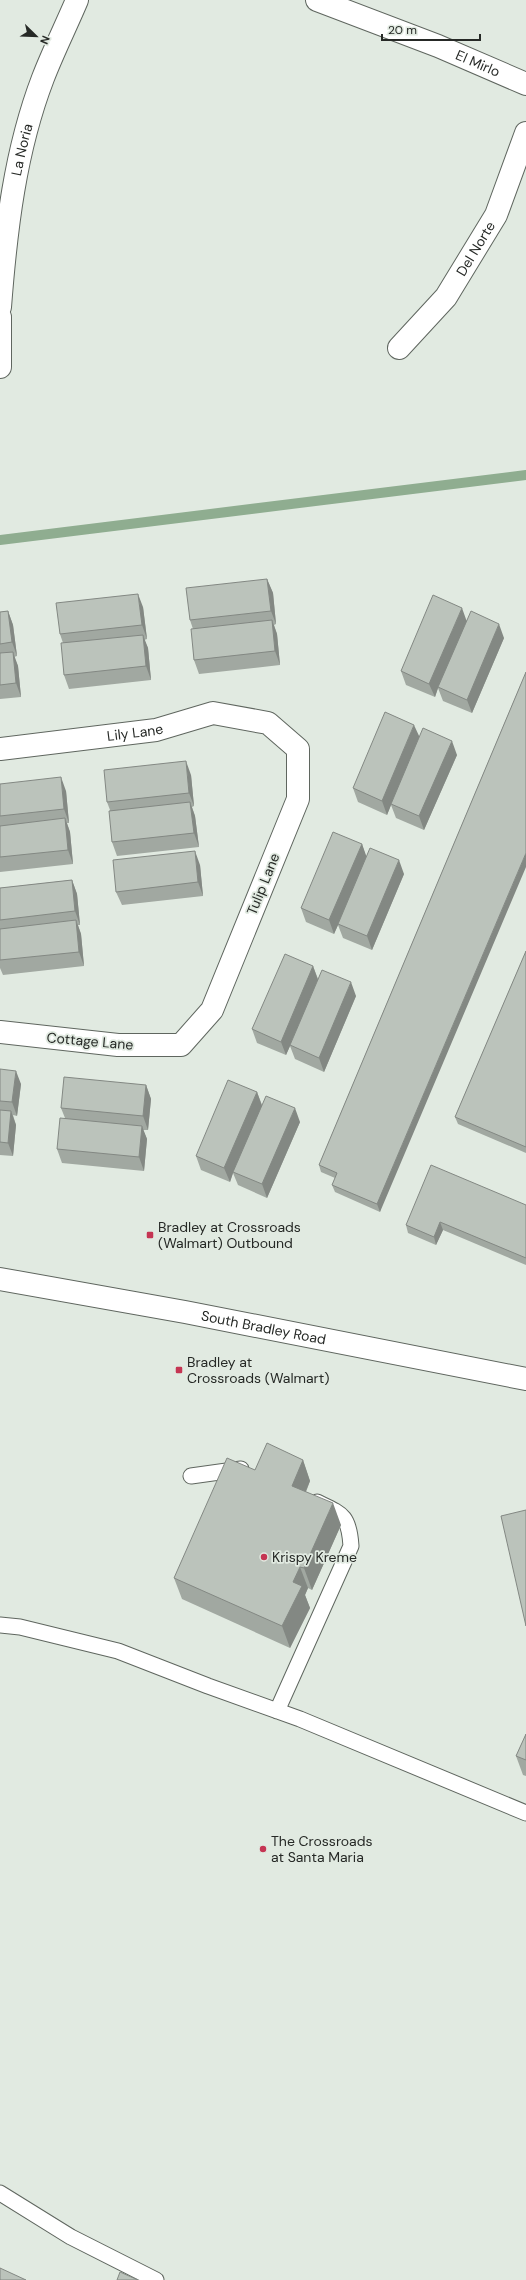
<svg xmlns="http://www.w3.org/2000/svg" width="526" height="2280" viewBox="0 0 526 2280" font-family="'DM Sans',sans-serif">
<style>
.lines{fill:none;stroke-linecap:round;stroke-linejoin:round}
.stream{stroke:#8fad90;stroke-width:10}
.lane-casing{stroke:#5f665f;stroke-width:17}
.street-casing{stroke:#5f665f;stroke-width:24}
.secondary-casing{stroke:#5f665f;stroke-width:24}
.lane{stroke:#fff;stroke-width:15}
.street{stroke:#fff;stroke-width:22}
.secondary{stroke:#fff;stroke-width:22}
.wall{fill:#a1a8a1}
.shaded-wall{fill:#838883}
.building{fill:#bbc3bb;stroke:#838883}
.poi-dot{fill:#c53553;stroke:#e1eae1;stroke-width:1.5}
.labels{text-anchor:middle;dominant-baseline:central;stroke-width:3.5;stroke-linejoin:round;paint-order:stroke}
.street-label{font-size:14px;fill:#262926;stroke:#e1eae1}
.poi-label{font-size:14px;fill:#262926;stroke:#e1eae1;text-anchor:start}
</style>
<rect width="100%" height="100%" fill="#e1eae1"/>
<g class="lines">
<path class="stream" d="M0,540L526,475"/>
<defs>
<path id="lane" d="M191,1476L241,1469
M0,1625L20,1627L118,1651L208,1686L300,1719L526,1813
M277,1711L351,1546C349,1515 342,1514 317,1502
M0,2193L71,2237L156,2280"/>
<g id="street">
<path id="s1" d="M317,0L438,46L526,84"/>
<path id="s2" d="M0,307C6,229 15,151 43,78C53,52 66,26 77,0"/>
<path d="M0,317V367"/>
<path id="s3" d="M399,348L446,297L496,215L526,133"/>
<path id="s4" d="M0,749L156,730L213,713L268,723L298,749V799L212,1010L181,1045H118L0,1032"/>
</g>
<g id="secondary">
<path id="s5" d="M0,1279L185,1312L526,1379"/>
</g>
</defs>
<use href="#lane" class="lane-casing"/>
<use href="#street" class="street-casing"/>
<use href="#secondary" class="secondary-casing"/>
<use href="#lane" class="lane"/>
<use href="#street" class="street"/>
<use href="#secondary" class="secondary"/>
</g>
<path class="wall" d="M267,579L273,593L276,624L274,625L277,634L280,665L199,674L194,660L193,629L190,620Z
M143,607L147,639L144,640L148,648L151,680L69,689L64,675L63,643L60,634Z
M8,611L13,625L17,656L14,657L18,666L21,697L0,699V612Z
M467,620L504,638L472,713L443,701L438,688L435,697L406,685L401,671Z
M526,672L380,1212L335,1192L332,1185L335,1178L321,1172L319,1165Z
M419,737L457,755L424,830L396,818L391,805L387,815L358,802L353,788Z
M191,775L194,806L192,807L195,816L199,847L117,856L112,842L110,810L107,802Z
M0,784L66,791L69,823H67L70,832L73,864L0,872Z
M362,844L366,857L404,874L372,950L343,938L338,925L334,934L306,922L301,908Z
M200,865L203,896L122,905L116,892Z
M72,880L77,894L80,925H78L81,934L84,966L3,975L0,968V888Z
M526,951V1153L458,1124L455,1117Z
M313,966L318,979L356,996L324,1072L295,1059L290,1046L286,1055L257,1043L252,1029Z
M0,1069L21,1084L17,1116L13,1115L16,1125L13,1156L0,1155Z
M146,1085L151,1099L148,1130H143L147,1139L144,1171L62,1163L57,1149L65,1118L61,1108Z
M257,1092L262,1105L300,1122L267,1198L238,1185L233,1173L230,1182L201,1170L196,1156Z
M526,1205V1265L443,1230L436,1245L408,1233L406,1225Z
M303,1460L310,1481L306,1492L341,1525L312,1590L308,1588L305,1595L310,1608L290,1648L182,1599L174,1578L255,1470Z
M526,1734V1776L523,1775L516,1756Z"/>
<path class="shaded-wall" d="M267,579L273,593L276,624L271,611Z
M138,594L143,607L147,639L142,625Z
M462,608L467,622L438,687V688L435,697L429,684Z
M8,611L13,625L17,656L12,642Z
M272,620L277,634L280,665L275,651Z
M499,624L504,638L472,713L467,700Z
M143,635L148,648L151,680L146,666Z
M13,652L18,666L21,697L16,683Z
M414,725L420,738L391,804V805L387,815L382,801Z
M452,741L457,755L424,830L419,816Z
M186,761L191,775L194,806L189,793Z
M61,777L66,791L69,823L64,809Z
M190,802L195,816L199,847L194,833Z
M65,818L70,832L73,864L68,850Z
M362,844L367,858L338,924V925L334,934L329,920Z
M195,851L200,865L203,896L198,882Z
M526,853V867L380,1212L377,1204Z
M399,860L404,874L372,950L367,936Z
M72,880L77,894L80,925L75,911Z
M76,920L81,934L84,966L79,952Z
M313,966L318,980L290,1045V1046L286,1055L281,1042Z
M351,982L356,996L324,1072L319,1058Z
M16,1071L21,1084L17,1116L12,1102Z
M146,1085L151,1099L148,1130L143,1116Z
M257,1092L262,1106L233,1172V1173L230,1182L224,1168Z
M295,1108L300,1122L267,1198L262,1184Z
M11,1111L16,1125L13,1156L8,1143Z
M142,1126L147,1139L144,1171L139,1157Z
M440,1222L443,1230L436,1245L434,1237Z
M303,1460L310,1481L299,1508L292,1486Z
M333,1503L341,1525L312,1590L304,1568Z
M300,1567L308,1588L305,1595L310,1608L290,1648L282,1626L293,1582Z"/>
<path class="building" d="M267,579L271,611L190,620L186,588Z
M138,594L142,625L60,634L56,603Z
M433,595L462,608L429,684L401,671Z
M8,611L12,642L0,644V612Z
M471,611L499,624L467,700L438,687Z
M272,620L275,651L194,660L191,629Z
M143,635L146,666L64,675L61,643Z
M13,652L16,683L0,685V653Z
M526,672V853L377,1204L332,1185L337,1173L319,1165Z
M385,712L414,725L382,801L353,788Z
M423,728L452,741L419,816L391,804Z
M186,761L189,793L107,802L104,770Z
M61,777L64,809L0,816V784Z
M190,802L194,833L112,842L109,811Z
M65,818L68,850L0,857V826Z
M333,832L362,844L329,920L301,908Z
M370,848L399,860L367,936L338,924Z
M195,851L198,882L116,892L113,860Z
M72,880L75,911L0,920V888Z
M76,920L79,952L0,960V929Z
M526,951V1147L455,1117Z
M285,954L313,966L281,1042L252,1029Z
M322,970L351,982L319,1058L290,1045Z
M0,1069L16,1071L12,1102L0,1101Z
M64,1077L146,1085L143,1116L61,1108Z
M228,1080L257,1092L224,1168L196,1156Z
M266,1096L295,1108L262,1184L233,1172Z
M0,1110L11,1111L8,1143L0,1142Z
M60,1118L142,1126L139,1157L57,1149Z
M431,1165L526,1205V1258L440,1222L434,1237L406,1225Z
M267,1443L303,1460L292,1486L333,1503L304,1568L300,1567L293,1582L302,1586L282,1626L174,1578L227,1458L255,1470Z
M526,1510V1626L501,1516Z
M526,1734V1760L516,1756Z
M0,2268L26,2280H0Z
M120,2272L138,2280H117Z"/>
<g class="poi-dot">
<rect x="146" y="1231" width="8" height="8" rx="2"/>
<rect x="175" y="1366" width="8" height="8" rx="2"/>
<circle cx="264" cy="1557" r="4"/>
<circle cx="263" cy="1849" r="4"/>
</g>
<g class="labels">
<g class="street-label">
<text stroke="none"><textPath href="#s1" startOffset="173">El Mirlo</textPath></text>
<text stroke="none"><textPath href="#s2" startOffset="159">La Noria</textPath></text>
<text stroke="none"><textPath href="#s3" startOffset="126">Del Norte</textPath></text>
<text stroke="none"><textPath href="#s4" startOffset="136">Lily Lane</textPath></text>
<text transform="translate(263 884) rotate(-68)">Tulip Lane</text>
<text transform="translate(90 1041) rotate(5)">Cottage Lane</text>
<text stroke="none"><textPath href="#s5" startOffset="268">South Bradley Road</textPath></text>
</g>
<g class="poi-label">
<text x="158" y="1227">Bradley at Crossroads<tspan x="158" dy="16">(Walmart) Outbound</tspan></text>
<text x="187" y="1362">Bradley at<tspan x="187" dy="16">Crossroads (Walmart)</tspan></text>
<text x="272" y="1557">Krispy Kreme</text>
<text x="271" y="1841">The Crossroads<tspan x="271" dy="16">at Santa Maria</tspan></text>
</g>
</g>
<g transform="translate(36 36) rotate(113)" stroke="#e1eae1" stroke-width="3" paint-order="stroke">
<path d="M0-3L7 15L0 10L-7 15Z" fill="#262926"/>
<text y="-6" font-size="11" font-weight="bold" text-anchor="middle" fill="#262926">N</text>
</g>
<path d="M382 34v6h98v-6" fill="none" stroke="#262926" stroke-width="2"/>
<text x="388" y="34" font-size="12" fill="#262926" stroke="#e1eae1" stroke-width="3" paint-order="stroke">20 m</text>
</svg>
